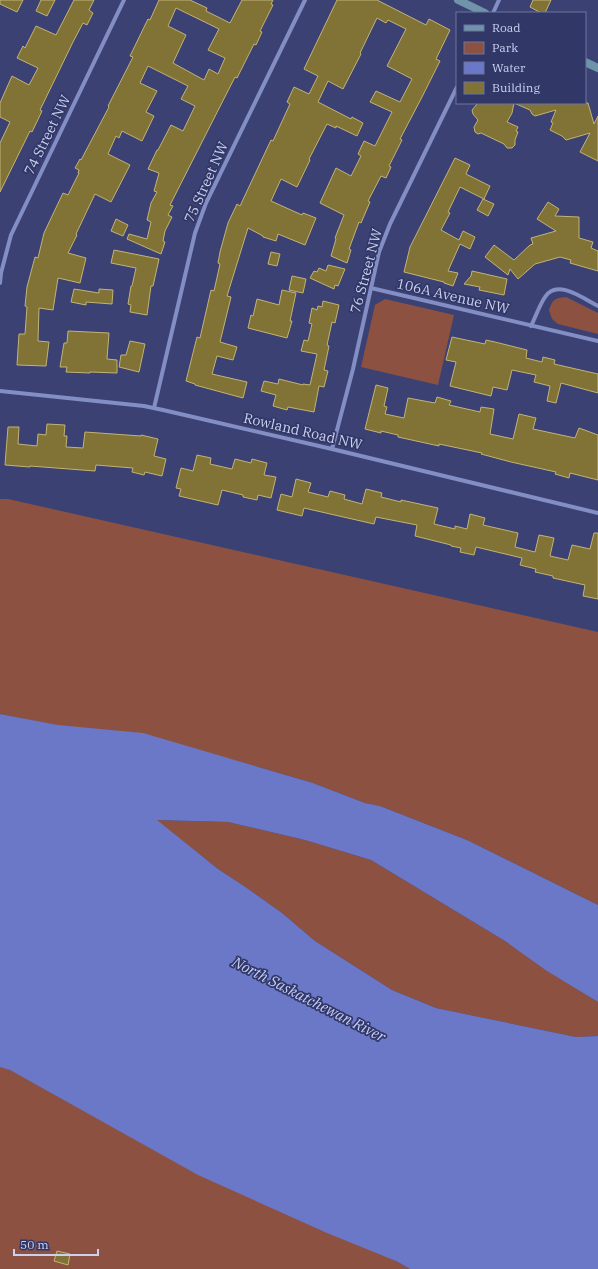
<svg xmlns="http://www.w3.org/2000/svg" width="598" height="1269" viewBox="0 0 598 1269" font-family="'IBM Plex Serif',serif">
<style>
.green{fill:#8d5141}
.water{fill:#6b77c7}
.building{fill:#817236;stroke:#c3b376;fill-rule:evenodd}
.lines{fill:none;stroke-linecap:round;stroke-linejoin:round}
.minor{stroke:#838ec4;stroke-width:4}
.secondary{stroke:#6f93a9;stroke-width:8}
.labels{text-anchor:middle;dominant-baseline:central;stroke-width:3.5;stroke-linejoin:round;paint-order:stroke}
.street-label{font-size:14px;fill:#cbd1ee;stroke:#313767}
.water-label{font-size:15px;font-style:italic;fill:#c4cef9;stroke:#313767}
</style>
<rect width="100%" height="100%" fill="#3b4273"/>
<path class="green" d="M566,297L598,313V334L558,324L552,319L549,310C553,299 555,298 566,297Z
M385,299L454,315L438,385L361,367L375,305Z
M0,499H8L598,632V905L467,840L380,806L365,803L313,783L234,760L0,714Z
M156,820L228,822L305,840L371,860L505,941L548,971L598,1002V1036L576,1037L436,1008L392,990L315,941L282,913L247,888L218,869Z
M0,1066L10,1070L396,1261L410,1269H0Z"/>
<path class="water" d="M0,714L58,725L143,733L313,783L365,803L380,806L467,840L598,905V1002L547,971L505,941L371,860L305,840L228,822L157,820L218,869L247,888L282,913L315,941L392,990L436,1008L576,1037L598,1036V1269H410L396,1261L327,1233L198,1175L10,1070L0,1067Z"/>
<path class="building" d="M0,0H23L17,12L0,4Z
M41,0H55L47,16L36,11Z
M74,0H94L89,10L93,13L87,25L83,23L73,42L40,110L42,111L32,132L30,131L0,192V143L10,122L0,117V103L12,76L29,85L38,68L17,58L23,46L25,48L36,26L56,35Z
M159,0H190L207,8L206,11L230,23L242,0H273L271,4L273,5L260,31L262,32L256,45L254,44L237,78L235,77L170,205L173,206L168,215L172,217L165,231L163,241L165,242L161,254L127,239L129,234L147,239L151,222L147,220L151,203L157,192L154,191L159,173L148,169L157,150H158L171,125L183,131L195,106L181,99L188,86L148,66L140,83L157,91L146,112L154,116L142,141L122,131L119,138L116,136L108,154L130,165L111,202L95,194L76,234L77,235L68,253L86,258L80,283L58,278L53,310L39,308L38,341L49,342L46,366L17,365L19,334H25L27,307L25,306L27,287L35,257L38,258L44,233L63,193L68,195L79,173H78L79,170L75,168L80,159L81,160L109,107L108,106L133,57L130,56L148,19L150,20ZM176,8L219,29L208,50L225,58L218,74L209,69L204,80L173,63L186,35L168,26Z
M337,0H377L426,25L429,19L450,30L436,59L440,61L422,97L400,139L402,140L389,166L391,167L386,178L381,176L368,201L370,202L361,223L359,222L349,249L351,250L347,263L331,256L336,239L335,238L344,215L320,203L336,168L351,176L361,156L358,154L364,141L375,146L392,112L370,102L376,91L400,102L412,79L387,66L406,29L388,20L386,23L377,18L360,53L361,54L343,89L328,81L318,102L351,119L352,117L363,123L357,136L336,126V128L327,124L309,159L310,160L297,187L281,179L271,201L302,215L303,213L316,218L305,245L278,234L276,241L263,237V236L248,228L227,296L231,297L220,342L237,347L233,360L217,356L212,374L247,382L243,398L195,385V384L186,381L197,337L200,338L211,290L214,291L220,264L218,263L220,252L228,223L237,204L240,206L271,140L273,141L290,104L287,102L294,87L309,94L318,76L304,69Z
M533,0H551L545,13H541L530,7Z
M478,103H514L512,113L507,122L518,127L516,131L518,132L515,140V145L512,148H507L504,144L481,133L478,134L475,132L474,127L478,120L473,114L472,110Z
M514,103H588L594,124L598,116V161L580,152L590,133L566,140L562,136L550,130L553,123L551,122L556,110L535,116L532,114L530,110Z
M455,158L470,165L466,174L490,186L484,199L460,187L448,212L450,213L441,230L459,240L463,231L475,237L470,249L460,244L448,271L458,273L453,286L444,283V282L404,272L410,247Z
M483,199L494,204L488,216L477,210Z
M548,202L559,209L555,216L579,217V238L593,242L591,248L598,251V271L570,263L571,260L560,257L535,264L518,279L510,269L508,275L485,257L494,245L514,260L530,245L533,244L531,238L556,231L537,219Z
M116,219L128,225L123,236L111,231Z
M114,250L159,259L153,286H151L147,315L130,312L131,305L128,304L131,286H132L136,268L111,263Z
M271,252L280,254L277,266L268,264Z
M328,265L345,269L338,286L335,285L334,289L310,278L314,271L317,272L319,268L326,271Z
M472,271L507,279L504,295L479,290L480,287L464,284L471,276Z
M292,276L306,279L303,293L289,290Z
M74,289L99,293V289L113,290L112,304L86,302V305L71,302Z
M282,290L296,293L290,321H292L287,338L248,328L251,315L253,316L257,299L279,305Z
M323,301L339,305L335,323L332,322L327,345L329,346L324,370L328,371L324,387L319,386L314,412L288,407L287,410L273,406L276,395L261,391L264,381L278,384L279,379L303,385V384L310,385L317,354L301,351L304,340L308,341L312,324L309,323L312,308L317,310L318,306L322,307Z
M68,331L109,333L107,359L117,360V373L90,372V373L66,372L67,367H60L64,343H67Z
M452,337L485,344L486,340L495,342L527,350L526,358L542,362L543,357L555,360L554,364L598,374V393L561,383L556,403L547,401L550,386L534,382L536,375L512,370L507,390L493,387L491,396L450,386L456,362L446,360Z
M130,341L145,344L139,372L119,367L121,355H126Z
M376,385L388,388L384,406L387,407L385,414L404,418L408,398L435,403L437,397L451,401L449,405L480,412L481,407L494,409L490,434L513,439L519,414L536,418L533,429L575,438L579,428L598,435V480L570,473L569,478L555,474L556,472L511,462L481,454L482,453L439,444V446L398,437V435L381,431V433L365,429Z
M47,424L65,425L64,436H67L66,447L83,448L85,432L141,436V435L158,439L154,456L166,459L162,476L145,472L144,475L132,472L133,468L96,465L95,471L30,466V467L5,465L8,427H19L18,444L37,446L38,434L46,435Z
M197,455L211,458L210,464L232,469L235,459L251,463L252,459L267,463L264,475L276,477L271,498L258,495L257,500L243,497V495L222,490L218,505L179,496L181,489L176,488L181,468L193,471Z
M296,479L311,483L308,492L328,497L330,491L345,495L344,499L362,504L366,489L382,493L381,497L401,502V500L438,508L434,524L455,529V526L467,529L470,514L485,518L483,525L518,533L515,547L535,552L539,535L554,538L550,556L568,560L572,545L590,549L594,533H598V599L583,596L585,585L553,578V576L535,572L536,569L520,565L522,558L476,547L474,555L460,552L461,548L451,546V545L415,536L417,525L376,517L374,524L304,508L302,516L277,510L281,494L292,497Z
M57,1251L70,1254L68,1265L54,1261Z"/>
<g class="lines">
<path class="minor" d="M493,13L499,0
M0,283L1,273L11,235L124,0
M371,288L598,341
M531,326C536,316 539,306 545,297C557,278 584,299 598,306
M0,391L144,406L163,410L332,449L598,513
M154,408L195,233L206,203L305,0
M332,449L353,369L379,252L390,224L457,87"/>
<path class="secondary" d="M458,0L485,13
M585,62L598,68"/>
</g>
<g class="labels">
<g class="street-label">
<text transform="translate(47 135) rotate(-64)">74 Street NW</text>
<text transform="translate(206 182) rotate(-66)">75 Street NW</text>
<text transform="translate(366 271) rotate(-75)">76 Street NW</text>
<text transform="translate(453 296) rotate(13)">106A Avenue NW</text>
<text transform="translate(303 431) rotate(13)">Rowland Road NW</text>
</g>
<g class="water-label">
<text transform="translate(309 999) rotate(27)">North Saskatchewan River</text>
</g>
</g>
<rect x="456" y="12" width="130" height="92" fill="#313767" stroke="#6f759d"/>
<rect x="464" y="25" width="20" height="6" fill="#6f93a9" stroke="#6f759d"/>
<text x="492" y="32" font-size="12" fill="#cbd1ee">Road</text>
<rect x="464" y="42" width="20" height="12" fill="#8d5141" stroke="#6f759d"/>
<text x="492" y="52" font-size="12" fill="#cbd1ee">Park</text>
<rect x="464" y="62" width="20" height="12" fill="#6b77c7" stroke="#6f759d"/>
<text x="492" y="72" font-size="12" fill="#cbd1ee">Water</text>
<rect x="464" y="82" width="20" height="12" fill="#817236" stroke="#6f759d"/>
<text x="492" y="92" font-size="12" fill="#cbd1ee">Building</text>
<path d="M14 1249v6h84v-6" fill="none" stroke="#cbd1ee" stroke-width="2"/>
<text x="20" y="1249" font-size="12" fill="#cbd1ee" stroke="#313767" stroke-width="3" paint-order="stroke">50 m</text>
</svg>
